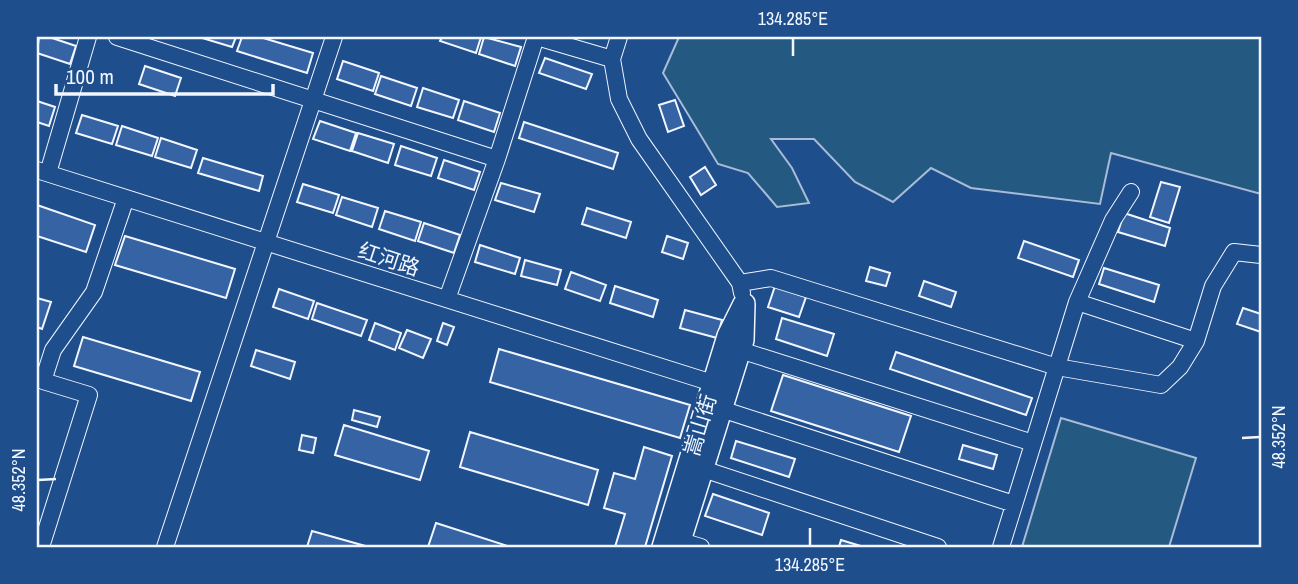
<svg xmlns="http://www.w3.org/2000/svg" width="1298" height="584" viewBox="0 0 1298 584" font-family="'Archivo Narrow','Noto Sans SC',sans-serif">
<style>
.green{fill:#245a82;stroke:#a8bbd7;stroke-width:2}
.building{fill:#3563a3;stroke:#f2f6ff;stroke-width:2}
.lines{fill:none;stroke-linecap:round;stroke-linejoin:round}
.minor-casing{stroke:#f2f6ff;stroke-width:18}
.major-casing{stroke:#f2f6ff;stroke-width:24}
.minor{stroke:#1f4e8c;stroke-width:16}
.major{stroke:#1f4e8c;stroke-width:21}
.ticks{fill:none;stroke:#f2f6ff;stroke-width:2.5}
.labels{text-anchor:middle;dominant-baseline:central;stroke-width:5;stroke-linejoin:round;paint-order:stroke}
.street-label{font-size:21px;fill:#f2f6ff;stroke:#1f4e8c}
.neatline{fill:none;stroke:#f2f6ff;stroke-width:2.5}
.ticks-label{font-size:18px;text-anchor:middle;fill:#f2f6ff}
</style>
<rect width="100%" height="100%" fill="#1f4e8c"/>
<path class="green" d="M679,37H1261V194L1111,153L1100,204L971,188L931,168L893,202L855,182L814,139H771L792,168L809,203L777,207L748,173L718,164L663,73Z
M1061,418L1196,458L1169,547H1022Z"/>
<path class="building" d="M39,37H49L76,46L70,64L37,53Z
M199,37H236L232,47Z
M242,37H260L313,53L307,73L237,51Z
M442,37H481L476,53L440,41Z
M484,37L521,47L515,66L479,54Z
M545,58L592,74L586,89L539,73Z
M343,61L379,73L373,91L337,79Z
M145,66L181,78L175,96L139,84Z
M381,76L417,88L411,106L375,94Z
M423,88L459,100L453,118L417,107Z
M675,100L684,126L668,132L659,105Z
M37,101L55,107L49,126L37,122Z
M464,101L500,113L494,132L458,120Z
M82,115L118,126L112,144L76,133Z
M320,121L356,133L350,151L313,139Z
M524,122L618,153L613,169L519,138Z
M122,126L158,138L152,156L116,145Z
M358,133L394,144L388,163L352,151Z
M161,138L197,150L191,168L155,157Z
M401,146L437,158L431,176L395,165Z
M203,158L263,176L259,191L198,173Z
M444,160L480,172L474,190L438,178Z
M705,167L716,185L701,195L690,177Z
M1161,182L1180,187L1169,223L1150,217Z
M501,183L540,194L534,212L495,200Z
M303,184L339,195L333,213L297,202Z
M342,197L378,208L372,227L336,215Z
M37,205L95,225L86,252L37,236Z
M587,208L631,222L626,238L582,224Z
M385,211L421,222L415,241L379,229Z
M1124,213L1170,228L1165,246L1118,232Z
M424,223L460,235L454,253L418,241Z
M125,236L235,269L226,298L115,265Z
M667,236L688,243L683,259L662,252Z
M1024,241L1079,260L1073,277L1018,258Z
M480,245L520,258L515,274L475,262Z
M525,260L561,270L557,285L521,276Z
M870,267L890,273L886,286L866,281Z
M1104,268L1159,285L1154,302L1099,284Z
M571,272L606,285L600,301L565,289Z
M924,281L956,292L951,307L919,296Z
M615,286L658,300L653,317L610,303Z
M775,286L806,297L799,317L768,307Z
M279,289L314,301L308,319L273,307Z
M37,298L51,302L42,329L37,327Z
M317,303L367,320L361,336L312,319Z
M1243,308L1261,314V332L1237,324Z
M685,310L722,320L717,338L680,328Z
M782,318L834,334L827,356L776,339Z
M375,323L401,333L395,350L369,340Z
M443,323L454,327L447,345L437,341Z
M407,330L431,339L423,358L399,348Z
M83,337L200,372L191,401L74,366Z
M499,349L690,405L680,438L490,382Z
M256,350L295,362L290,379L251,366Z
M896,352L1032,398L1026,415L890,369Z
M783,375L911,416L899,452L771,411Z
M354,410L380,417L377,427L352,420Z
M344,425L429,451L420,480L335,455Z
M470,432L598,470L588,505L460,467Z
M302,435L316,438L313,453L299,450Z
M736,441L795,459L789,477L731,458Z
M963,445L997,455L993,469L959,459Z
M644,447L672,456L645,547H615L625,514L604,508L614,473L635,479Z
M713,494L769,513L762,535L705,516Z
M436,523L511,547H428Z
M312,531L369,547H307Z
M841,540L864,547H839Z"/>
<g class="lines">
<defs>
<path id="minor" d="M117,37L497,159
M537,37L612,59
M619,37L612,59L619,99L639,139L740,283L742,293
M37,170L722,386
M48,173L88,37
M740,283L771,278L1057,367L1161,385L1180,367L1196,341L1213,286L1234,252L1261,255
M447,299L497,159L536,37
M1077,302L1113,220L1131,192
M740,350L1033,443
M721,409L1014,504
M703,469L938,547
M681,541L701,547
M41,547L89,395L43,381L53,350L94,292L126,198
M165,547L334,37
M1001,547L1077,302L1196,341"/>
<path id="major" d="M663,547L728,336L744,304L743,340L678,547"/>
</defs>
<use href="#minor" class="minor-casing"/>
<use href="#major" class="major-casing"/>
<use href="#minor" class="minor"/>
<use href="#major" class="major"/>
</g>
<path class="ticks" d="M793,38V56M1242,438L1260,437M38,480L56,479M810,528V546"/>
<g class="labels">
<g class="street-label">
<text transform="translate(389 259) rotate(18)">红河路</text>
<text transform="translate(700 425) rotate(-73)">嵩山街</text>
</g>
</g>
<rect width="1298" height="584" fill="none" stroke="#1f4e8c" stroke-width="77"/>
<path d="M56 84v10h217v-10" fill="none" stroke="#f2f6ff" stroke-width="3.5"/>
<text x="66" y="84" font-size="21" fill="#f2f6ff" stroke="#1f4e8c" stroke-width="5" paint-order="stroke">100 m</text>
<rect x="38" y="38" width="1222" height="508" class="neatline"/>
<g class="ticks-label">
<text x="793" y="25">134.285°E</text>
<text transform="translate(1279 437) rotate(-90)" y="6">48.352°N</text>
<text transform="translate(19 480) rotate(-90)" y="6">48.352°N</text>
<text x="810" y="571">134.285°E</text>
</g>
</svg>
